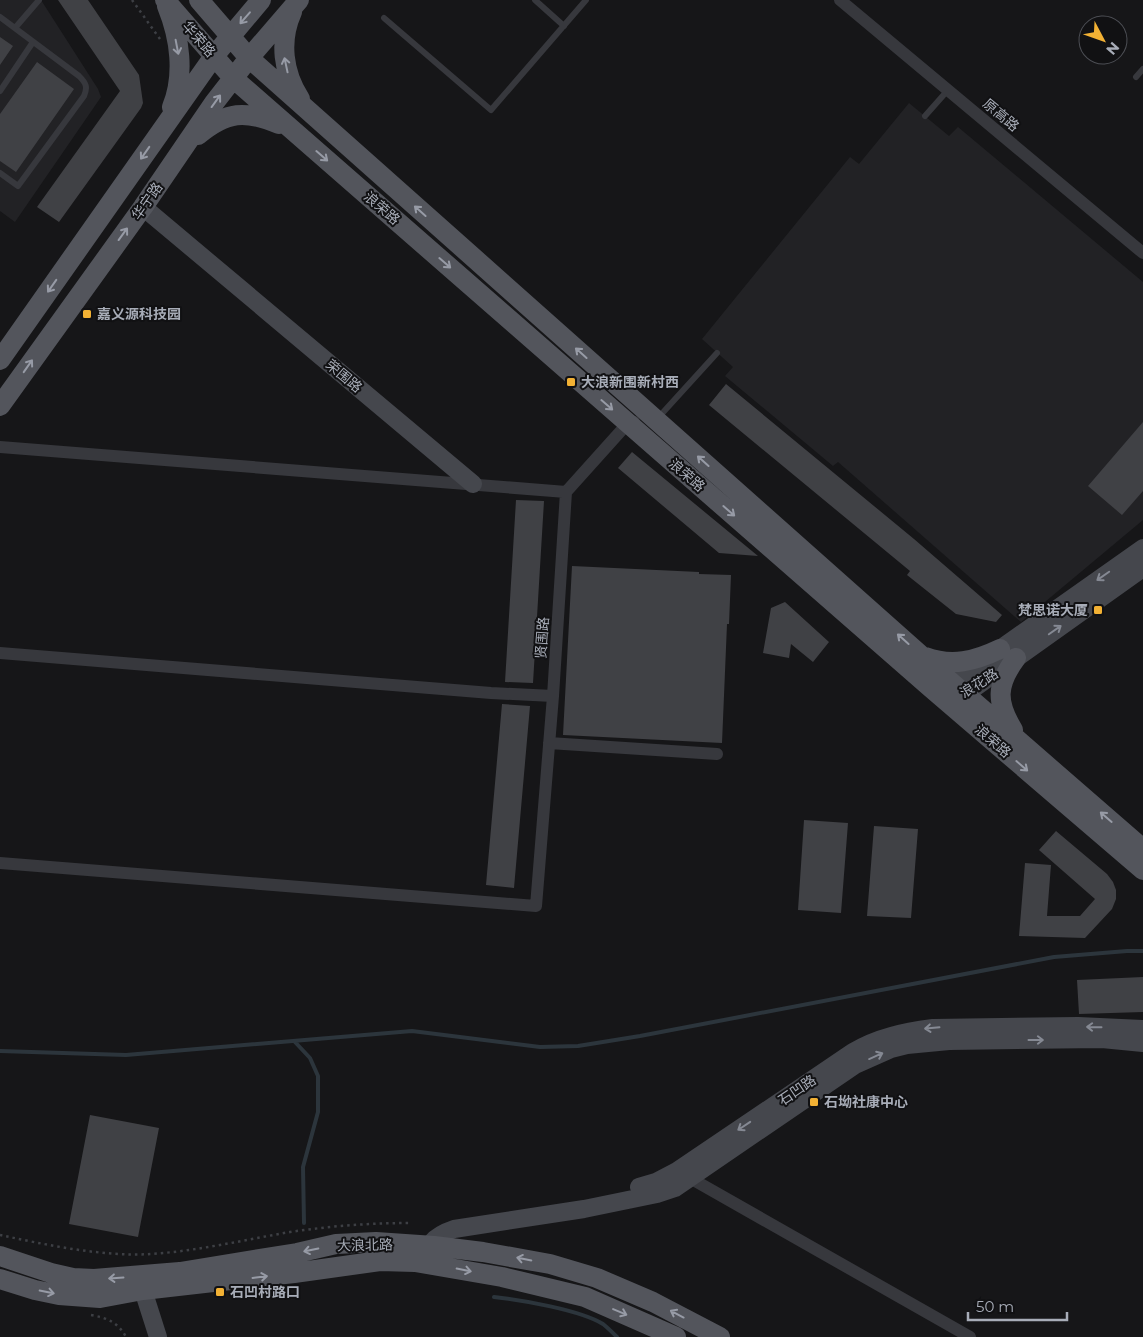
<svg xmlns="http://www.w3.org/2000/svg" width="1143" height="1337" viewBox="0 0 1143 1337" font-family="Montserrat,'Noto Sans SC',sans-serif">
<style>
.built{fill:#222225}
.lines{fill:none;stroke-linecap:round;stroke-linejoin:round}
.stream{stroke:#2c353c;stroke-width:4}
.building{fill:#404145}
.path{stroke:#3d3f44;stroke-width:2.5;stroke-dasharray:2.5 4;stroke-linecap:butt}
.lane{stroke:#37383d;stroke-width:6}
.street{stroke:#37383d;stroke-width:12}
.secondary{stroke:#45474d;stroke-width:18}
.primary{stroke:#53555c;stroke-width:20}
.oneway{stroke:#979ba6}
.oneway2{stroke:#858993}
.poi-dot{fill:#f2b134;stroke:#111113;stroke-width:2}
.labels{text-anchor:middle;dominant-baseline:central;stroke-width:4;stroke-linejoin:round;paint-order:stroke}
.street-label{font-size:14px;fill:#a8adb8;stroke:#111113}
.poi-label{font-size:14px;font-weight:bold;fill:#a8adb8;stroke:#111113;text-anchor:start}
</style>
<rect width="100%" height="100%" fill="#161618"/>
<path class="built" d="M0,0H41L98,89L101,97L15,222L0,211Z
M909,103L949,136L958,127L1143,282V520L1021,622L838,462L833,466L725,376L733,367L702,339L850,157L859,164Z"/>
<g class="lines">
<path class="stream" d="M295,1042L310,1058L318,1076V1112L303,1167L304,1223
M0,1051L126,1055L412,1031L540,1047L578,1046L640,1036L1054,957L1127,951H1143
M494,1297C522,1300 580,1310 603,1324C608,1328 613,1333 617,1337"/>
</g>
<path class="building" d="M58,0H88L139,75L143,103L141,108L59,222L37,207L120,91Z
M0,37L13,46L0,65Z
M37,62L74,89L16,172L0,161V114Z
M726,384L914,539L1002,615L996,622L956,614L907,575L910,571L709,405Z
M1143,422V491L1122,515L1088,486Z
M632,452L758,556L719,553L618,468Z
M516,500L544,501L533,683L505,682Z
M572,566L699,572V574L731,575L729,624H727L722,743L563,735Z
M785,602L829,642L813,662L791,644L789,658L763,653L771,608Z
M502,704L530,706L514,888L486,885Z
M804,820L848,823L841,913L798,910Z
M874,826L918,829L911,918L867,916Z
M1056,831L1107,874L1113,882L1116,890V899L1112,909L1085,938L1019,936L1025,863L1051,865L1047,916H1080L1095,899L1039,850Z
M1143,977V1012L1079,1014L1077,980Z
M90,1115L159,1128L138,1237L69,1224Z"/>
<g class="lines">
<path class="path" d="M132,0L160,39
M0,1235C47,1245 103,1257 151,1254C197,1251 244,1240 290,1232C330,1226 370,1223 411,1223
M91,1315C107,1318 118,1322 126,1337"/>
<path class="lane" d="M535,0L564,26
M0,17L79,76C86,83 88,87 84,96L18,186L0,173
M384,18L491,110L586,0
M15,28L39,0
M1136,77L1143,69
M0,91L33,42
M925,116L948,90
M657,419L717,353"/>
<path class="street" d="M840,0L1143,253
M0,447L566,492
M0,653L491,693L553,696
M549,743L717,754
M0,863L536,906L553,696L566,492L628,423L634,422
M683,1174L970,1337"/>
<path class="secondary" d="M143,207L473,484
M947,695L952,683L1143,548
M953,698L966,694L1143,568
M639,1187L656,1182L677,1171L853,1052C878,1037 904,1032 933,1028L1078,1026L1143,1029
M434,1246L432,1242C438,1235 445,1232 454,1229L584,1209L657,1194L675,1188L855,1065L891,1049L907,1045L949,1041L1102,1039L1143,1043
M143,1277V1290L158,1337"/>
<path class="primary" d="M165,0L233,78L931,688L1143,870
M199,0L249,58L952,683L1143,849
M167,6C180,38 185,75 172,107
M292,12C279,41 283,73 300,99
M198,135C227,111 245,110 279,124
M0,360L214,56L261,0
M0,406L143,207L214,103L249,58L299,0
M925,657C952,667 975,661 1000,649
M1013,730C996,702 996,685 1016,658
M0,1256L51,1273L73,1278L94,1279L180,1272L297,1253L336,1244L376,1242L434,1246L483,1252L550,1264L597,1278L653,1302L720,1337
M0,1279L35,1290L59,1295L100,1298L143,1290L294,1273L380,1261L415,1262L502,1277L585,1297L676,1337"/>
</g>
<defs><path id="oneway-shaft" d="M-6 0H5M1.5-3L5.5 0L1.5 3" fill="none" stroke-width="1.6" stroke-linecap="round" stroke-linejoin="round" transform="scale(1.25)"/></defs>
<g class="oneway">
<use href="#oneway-shaft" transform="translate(245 18) rotate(131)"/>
<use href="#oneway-shaft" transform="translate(177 47) rotate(79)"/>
<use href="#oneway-shaft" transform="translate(286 65) rotate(-102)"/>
<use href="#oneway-shaft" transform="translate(216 101) rotate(-54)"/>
<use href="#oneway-shaft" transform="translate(145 153) rotate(125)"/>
<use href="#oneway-shaft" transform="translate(322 156) rotate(41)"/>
<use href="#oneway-shaft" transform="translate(420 211) rotate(-138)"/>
<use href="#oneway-shaft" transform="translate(123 234) rotate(-54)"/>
<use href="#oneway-shaft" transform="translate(445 263) rotate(41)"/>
<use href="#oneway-shaft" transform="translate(52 286) rotate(125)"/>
<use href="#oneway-shaft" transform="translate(581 353) rotate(-138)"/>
<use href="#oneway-shaft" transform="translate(28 366) rotate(-55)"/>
<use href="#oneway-shaft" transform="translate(607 405) rotate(41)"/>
<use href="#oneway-shaft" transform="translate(703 461) rotate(-138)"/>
<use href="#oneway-shaft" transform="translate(729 511) rotate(41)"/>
<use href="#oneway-shaft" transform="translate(903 639) rotate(-138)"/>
<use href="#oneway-shaft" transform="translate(1022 766) rotate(41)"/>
<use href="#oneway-shaft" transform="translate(1106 817) rotate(-139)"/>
<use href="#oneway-shaft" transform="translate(311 1250) rotate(168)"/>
<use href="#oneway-shaft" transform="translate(524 1259) rotate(-169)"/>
<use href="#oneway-shaft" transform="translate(464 1270) rotate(11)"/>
<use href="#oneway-shaft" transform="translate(260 1277) rotate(-7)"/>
<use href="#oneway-shaft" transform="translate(116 1278) rotate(176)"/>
<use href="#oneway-shaft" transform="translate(47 1292) rotate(11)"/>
<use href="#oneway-shaft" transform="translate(620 1312) rotate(23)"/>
<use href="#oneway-shaft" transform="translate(677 1314) rotate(-152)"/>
</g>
<g class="oneway2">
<use href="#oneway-shaft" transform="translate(1103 576) rotate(145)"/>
<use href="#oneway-shaft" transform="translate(1055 630) rotate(-35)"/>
<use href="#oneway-shaft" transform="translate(1094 1027) rotate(-179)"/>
<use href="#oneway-shaft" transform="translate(932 1028) rotate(175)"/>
<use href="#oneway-shaft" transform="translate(1036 1040)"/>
<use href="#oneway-shaft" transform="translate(876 1056) rotate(-24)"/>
<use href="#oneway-shaft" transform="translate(744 1126) rotate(146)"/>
</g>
<g class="poi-dot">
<rect x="82" y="309" width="10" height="10" rx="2.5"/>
<rect x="566" y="377" width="10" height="10" rx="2.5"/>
<rect x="1093" y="605" width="10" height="10" rx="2.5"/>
<rect x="809" y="1097" width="10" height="10" rx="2.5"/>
<rect x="215" y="1287" width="10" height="10" rx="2.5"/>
</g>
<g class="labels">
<g class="street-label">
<text transform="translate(199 39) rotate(49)">华荣路</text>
<text transform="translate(1001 115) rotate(40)">原高路</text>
<text transform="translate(147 201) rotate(-55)">华宁路</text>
<text transform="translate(382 208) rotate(41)">浪荣路</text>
<text transform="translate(344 376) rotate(40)">荣围路</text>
<text transform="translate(687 475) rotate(41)">浪荣路</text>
<text transform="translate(542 638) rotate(-86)">贤围路</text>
<text transform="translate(979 683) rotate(-32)">浪花路</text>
<text transform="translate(993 741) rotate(41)">浪荣路</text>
<text transform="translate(797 1090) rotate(-34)">石凹路</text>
<text transform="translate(365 1245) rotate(-1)">大浪北路</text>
</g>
<g class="poi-label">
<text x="97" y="314">嘉义源科技园</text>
<text x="581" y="382">大浪新围新村西</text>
<text x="1088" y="610" text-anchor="end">梵思诺大厦</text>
<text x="824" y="1102">石坳社康中心</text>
<text x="230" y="1292">石凹村路口</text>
</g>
</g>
<g transform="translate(1103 40) rotate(131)"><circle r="24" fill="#111113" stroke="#4d4f55"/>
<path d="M0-4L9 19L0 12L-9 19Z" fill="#f2b134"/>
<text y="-8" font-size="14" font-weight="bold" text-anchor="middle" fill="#a8adb8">N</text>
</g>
<path d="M968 1312v8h99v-8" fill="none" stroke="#a8adb8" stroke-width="2.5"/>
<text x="976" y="1312" font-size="15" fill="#a8adb8" stroke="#111113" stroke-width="4" paint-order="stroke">50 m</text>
</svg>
